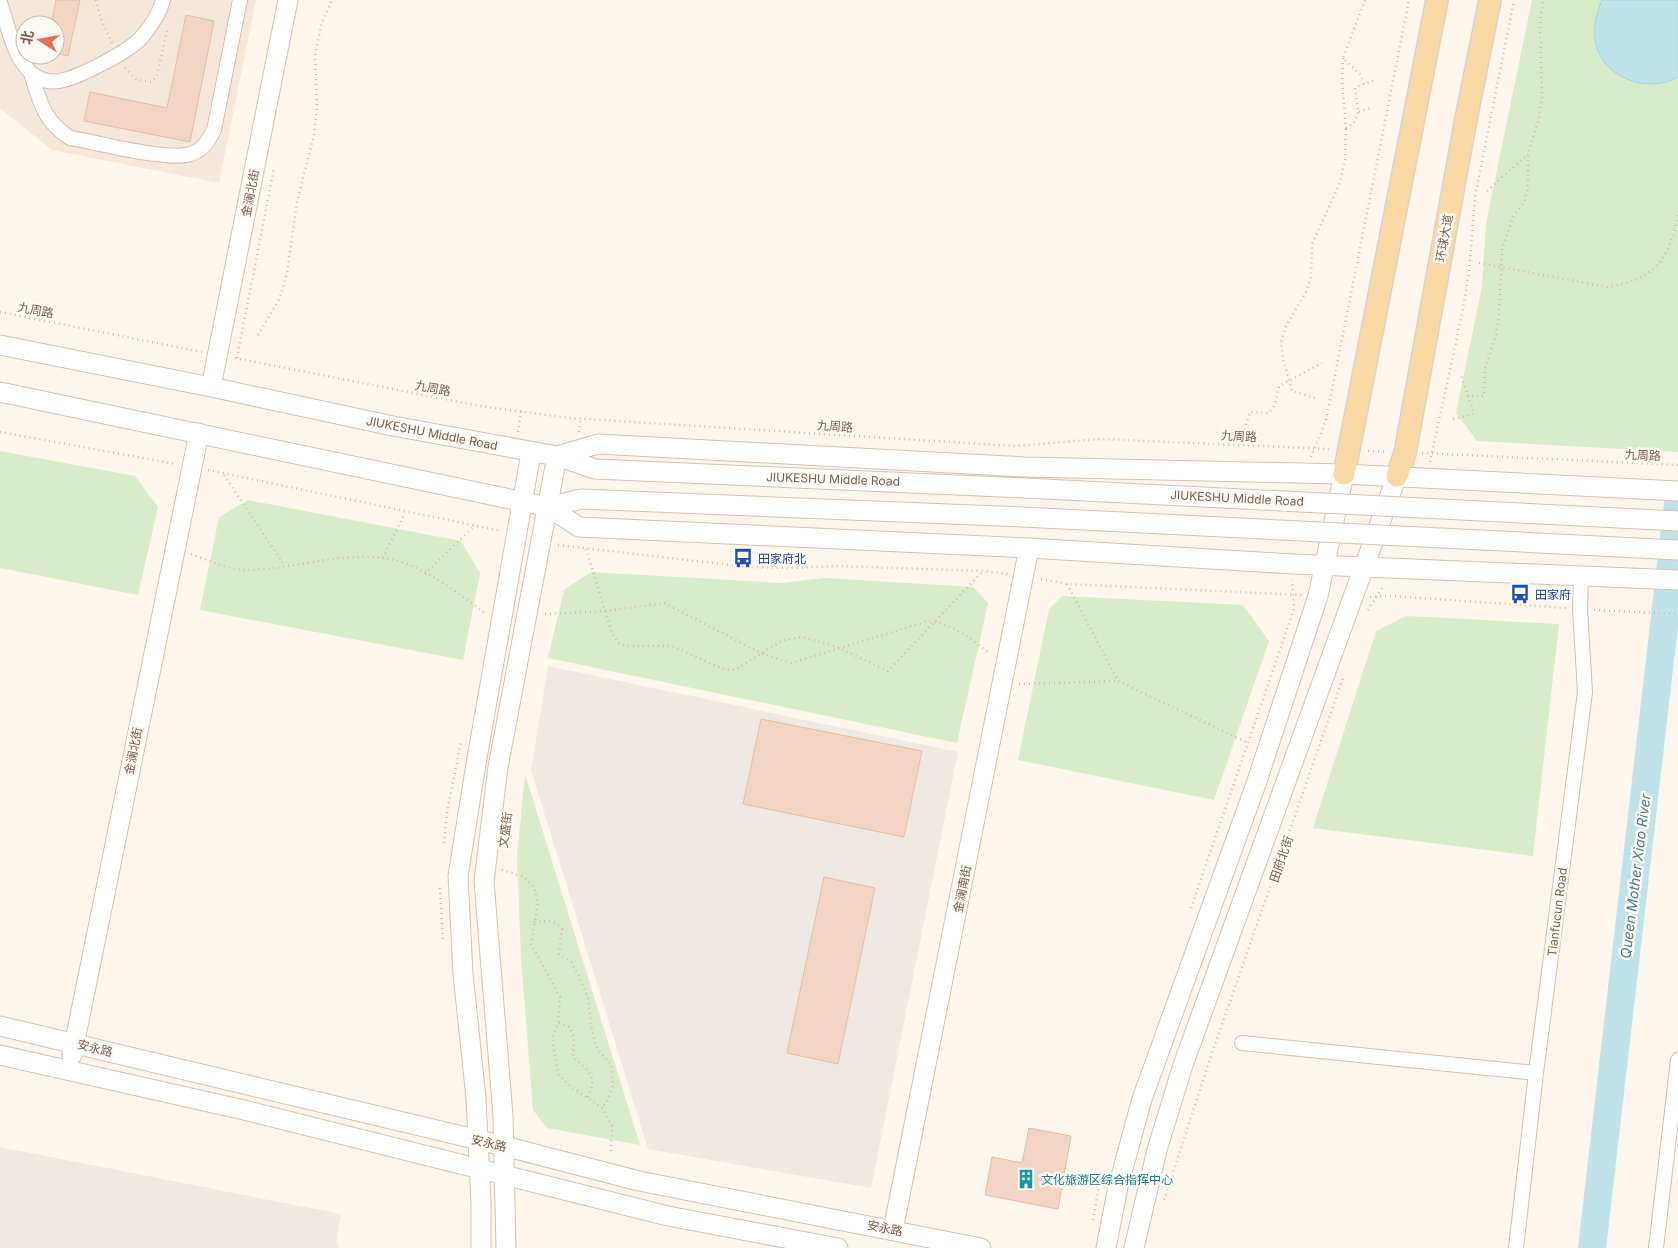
<svg xmlns="http://www.w3.org/2000/svg" width="1678" height="1248" viewBox="0 0 1678 1248" font-family="Inter,'Noto Sans SC',sans-serif">
<style>
.residential{fill:#f5e8da;fill-rule:evenodd}
.industrial{fill:#efe9e4}
.green{fill:#d8ecc9}
.water{fill:#bfe3e8;stroke:#a5d3da}
.lines{fill:none;stroke-linecap:round;stroke-linejoin:round}
.river{stroke:#bfe3e8;stroke-width:28}
.building{fill:#f3d5c3;stroke:#e6bba3}
.street-casing{stroke:#d1beb0;stroke-width:16}
.secondary-casing{stroke:#d6c0b0;stroke-width:21}
.primary-casing{stroke:#dad1cd;stroke-width:24}
.path{stroke:#d9b8a5;stroke-width:2.5;stroke-dasharray:1 4;stroke-linecap:butt}
.street{stroke:#fff;stroke-width:14}
.secondary{stroke:#fff;stroke-width:19}
.primary{stroke:#fbd9a5;stroke-width:21}
.secondary-bridge-casing{stroke:#d6c0b0;stroke-width:21;stroke-linecap:butt}
.secondary-bridge{stroke:#fff;stroke-width:19}
.labels{text-anchor:middle;dominant-baseline:central;stroke-width:5;stroke-linejoin:round;paint-order:stroke}
.street-label{font-size:12px;fill:#7a5c4d;stroke:#fffaf3}
.transit-label{font-size:12px;fill:#164399;stroke:#fffaf3;text-anchor:start}
.culture-label{font-size:12px;fill:#0d838f;stroke:#fffaf3;text-anchor:start}
.water-label{font-size:14px;font-style:italic;fill:#437c86;stroke:#fffaf3}
</style>
<rect width="100%" height="100%" fill="#fdf6ec"/>
<path class="residential" d="M0,0H256L219,183L52,150L0,108ZM25,25H55V55H25Z"/>
<path class="industrial" d="M548,666L958,752L871,1188L648,1149L531,770Z
M0,1147L341,1214L337,1239L339,1248H0Z"/>
<path class="green" d="M1532,0H1678V452L1477,441L1456,413L1482,286L1486,223Z
M0,451L135,476L158,507L138,595L0,568Z
M248,500L461,541L480,573L463,660L200,610L219,517Z
M591,572L781,583L824,578L973,587L988,603L957,743L548,658L564,590Z
M1062,596L1243,605L1269,641L1214,800L1018,760L1049,609Z
M1406,616L1559,624L1533,856L1313,828L1376,631Z
M525,774L640,1145L547,1128L533,1110L521,959L517,856Z"/>
<path class="water" d="M1602,0H1678V77C1652,92 1612,82 1599,53C1591,36 1595,16 1602,0Z"/>
<g class="lines">
<path class="river" d="M1592,1248L1678,504"/>
</g>
<path class="building" d="M56,0H80L68,56L55,53V25H51Z
M186,15L214,21L190,142L84,121L90,92L167,108Z
M761,719L922,751L904,837L743,804Z
M824,877L875,888L838,1064L787,1053Z
M1029,1128L1071,1136L1058,1209L985,1195L992,1157L1022,1163Z"/>
<g class="lines">
<defs>
<path id="street" d="M0,3C8,25 13,56 31,73C38,79 49,83 59,81C78,78 126,53 140,39C149,29 160,13 163,0
M31,73C40,102 43,120 70,138C100,143 159,159 186,155C201,153 208,142 214,130L240,0
M1242,1043L1536,1073
M1516,1248L1536,1073L1585,692L1580,609L1581,575
M1656,1248L1678,1060"/>
<path id="secondary" d="M0,345L211,387L393,426L557,456L595,469L1025,488
M211,387L288,0
M0,392L548,507L581,499L1022,517
M557,456L598,444L1025,467L1344,474L1678,491
M548,507L579,527L1029,548L1293,564L1678,580
M0,1026L504,1146L639,1181L981,1248
M0,1055L244,1110L668,1216L838,1248
M72,1055L199,433
M893,1230L1029,548
M481,1248V1203L476,1098L463,974L458,876L477,758L531,453
M506,1248L503,1116L484,881L498,767L557,456
M1106,1248L1118,1187L1142,1099L1256,784L1318,596L1344,474
M1134,1248L1157,1150L1183,1065L1397,476"/>
<path id="primary" d="M1344,474L1437,0
M1397,476L1405,453L1466,119L1490,0"/>
</defs>
<use href="#street" class="street-casing"/>
<use href="#secondary" class="secondary-casing"/>
<use href="#primary" class="primary-casing"/>
<path class="path" d="M96,0L101,19L112,43
M1365,0L1343,58L1361,75L1364,84L1376,80
M1343,58L1342,81L1346,128L1354,123L1358,112
M125,68L137,80L151,82L157,76L167,30
M1364,84L1355,88L1358,112L1371,108
M1487,191L1528,154
M1479,263L1607,287C1655,280 1669,260 1678,214
M0,312L202,352
M258,335L280,298L287,273L297,202L314,135L317,107L315,55L322,22L332,0
M235,358L480,406L569,418L1015,446L1100,439L1330,449
M237,358L274,168
M1467,396H1484L1485,368L1496,335L1499,316L1502,249L1513,217L1524,202L1528,188V154L1539,118L1542,96L1540,23L1543,0
M1315,398L1292,391L1283,359L1281,343L1285,328L1306,292L1311,277L1312,244L1339,185L1345,160L1346,128
M1453,419L1474,414L1461,375
M0,432L176,464
M518,432L521,411
M579,432L581,418
M1240,444L1250,412L1269,413L1274,406L1279,386L1322,363
M1368,451L1387,452
M1422,453L1678,465
M1311,457L1326,420L1409,0
M1430,462L1462,314L1469,272L1475,197L1514,0
M208,470L501,531
M224,475L285,566
M558,545L748,567L791,568L839,566L983,571L1008,574
M586,549L612,633L618,643L626,646H672L723,669L735,670L783,640L803,637L837,647L888,671L983,571
M191,554C208,560 228,570 246,570C294,570 346,549 394,560C427,568 459,594 486,614
M383,558L405,513
M425,574L474,526
M1041,579L1067,584L1302,595
M1067,584L1118,681L1248,743
M1370,597L1391,596L1566,608
M1368,610L1384,585
M1594,610L1678,614
M545,614L605,611L664,603L763,654L791,663L925,622C951,621 969,638 989,653
M1019,684L1118,681
M444,843L447,812L461,742
M502,870L524,877L534,887L538,904L531,944L560,997L558,1023L552,1037L558,1074L570,1086L602,1108L612,1126L611,1154
M440,888L443,942
M1191,908L1294,609L1292,580
M534,922C545,921 555,919 562,929L559,954L571,962L579,976L588,998L592,1031L597,1049L611,1064L613,1085L607,1101L602,1108
M559,1023L570,1027L574,1038L573,1057C589,1071 599,1077 587,1098
M1164,1200L1211,1056L1343,678
M1093,1220L1100,1181"/>
<use href="#street" class="street"/>
<use href="#secondary" class="secondary"/>
<use href="#primary" class="primary"/>
<defs>
<path id="secondary-bridge" d="M1025,488L1678,521
M1022,517L1678,550"/>
</defs>
<use href="#secondary-bridge" class="secondary-bridge-casing"/>
<use href="#secondary-bridge" class="secondary-bridge"/>
</g>
<defs>
<symbol id="bus-bare" viewBox="-9 -9 18 18"><path d="M-5-6H5V4H4V6H2V4H-2V6H-4V4H-5ZM-3.5-4V0h7V-4ZM-3.5 1.2v1.5H-2V1.2ZM2 1.2v1.5H3.5V1.2Z" fill="#1a4fb4" stroke="#fffaf3" stroke-width="2.5" paint-order="stroke"/></symbol>
<symbol id="building-bare" viewBox="-9 -9 18 18"><path d="M-4-6H4V6H1V3H-1V6H-4ZM-2.5-4.3h1.7v1.8h-1.7ZM.8-4.3h1.7v1.8H.8ZM-2.5-1h1.7V.8h-1.7ZM.8-1h1.7V.8H.8Z" fill="#0f9aa8" stroke="#fffaf3" stroke-width="2.5" paint-order="stroke"/></symbol>
</defs>
<g fill-rule="evenodd">
<use href="#bus-bare" x="729" y="544" width="28" height="28"/>
<use href="#bus-bare" x="1506" y="580" width="28" height="28"/>
<use href="#building-bare" x="1012" y="1165" width="28" height="28"/>
</g>
<g class="labels">
<g class="street-label">
<text transform="translate(250 193) rotate(-79)">金澜北街</text>
<text transform="translate(1444 238) rotate(-80)">环球大道</text>
<text transform="translate(36 310) rotate(11)">九周路</text>
<text transform="translate(433 388) rotate(11)">九周路</text>
<text transform="translate(835 426) rotate(4)">九周路</text>
<text transform="translate(432 433) rotate(11)">JIUKESHU Middle Road</text>
<text transform="translate(1239 436) rotate(3)">九周路</text>
<text transform="translate(1643 455) rotate(2)">九周路</text>
<text transform="translate(833 479) rotate(2)">JIUKESHU Middle Road</text>
<text transform="translate(1237 498) rotate(3)">JIUKESHU Middle Road</text>
<text transform="translate(133 751) rotate(-79)">金澜北街</text>
<text transform="translate(505 830) rotate(-83)">文盛街</text>
<text transform="translate(1281 859) rotate(-71)">田府北街</text>
<text transform="translate(962 889) rotate(-79)">金澜南街</text>
<text transform="translate(1557 912) rotate(-83)">Tianfucun Road</text>
<text transform="translate(95 1048) rotate(14)">安永路</text>
<text transform="translate(489 1143) rotate(13)">安永路</text>
<text transform="translate(885 1228) rotate(11)">安永路</text>
</g>
<g class="transit-label">
<text x="758" y="558">田家府北</text>
<text x="1535" y="594">田家府</text>
</g>
<g class="culture-label">
<text x="1041" y="1179">文化旅游区综合指挥中心</text>
</g>
<g class="water-label">
<text transform="translate(1635 876) rotate(-83)">Queen Mother Xiao River</text>
</g>
</g>
<g transform="translate(40 40) rotate(281)"><circle r="24" fill="#fffaf3" stroke="#cabbb1"/>
<path d="M0-4L9 19L0 12L-9 19Z" fill="#e76f51"/>
<text y="-8" font-size="14" font-weight="bold" text-anchor="middle" fill="#7a5c4d">北</text>
</g>
</svg>
